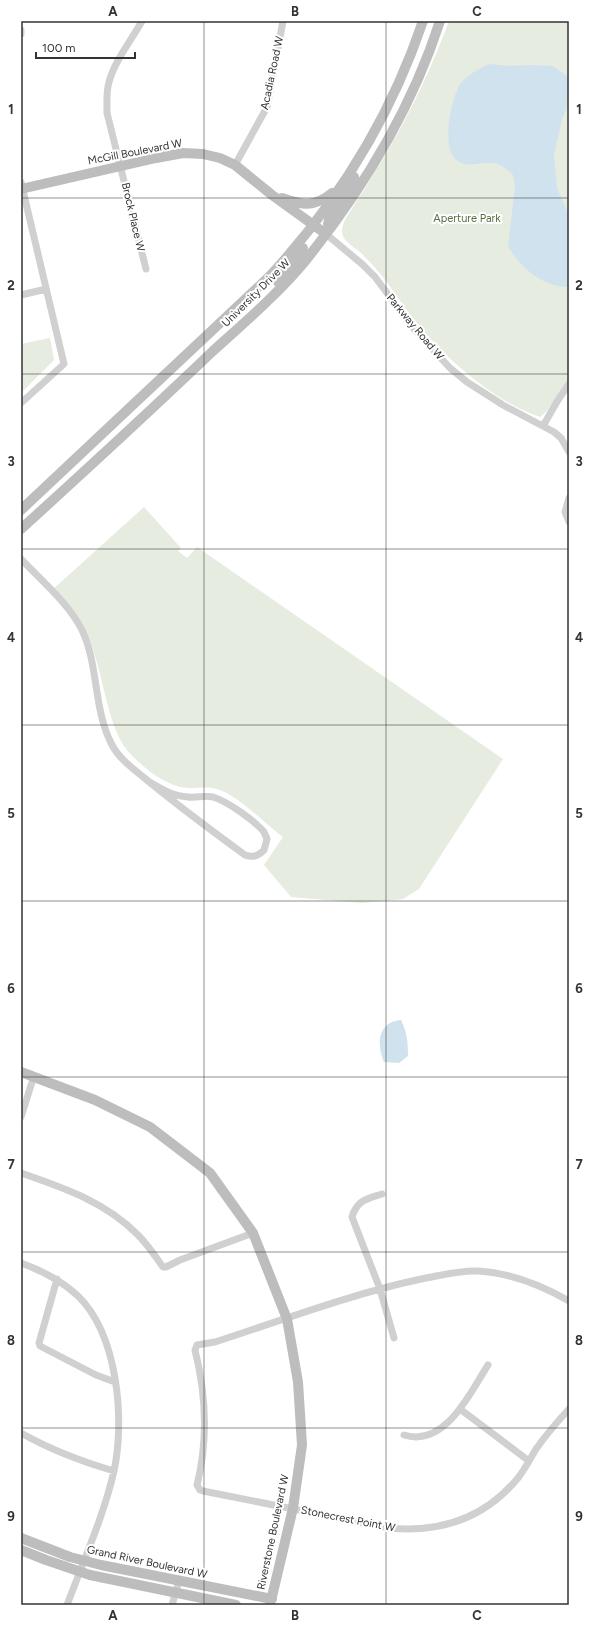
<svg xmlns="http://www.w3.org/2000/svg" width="590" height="1626" viewBox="0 0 590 1626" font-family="Figtree,sans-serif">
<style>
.green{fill:#e6ecdf}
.water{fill:#cfe2ee}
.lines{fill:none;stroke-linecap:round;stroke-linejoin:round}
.street{stroke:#d0d0d0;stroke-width:7}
.secondary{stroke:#bdbdbd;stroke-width:10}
.grid{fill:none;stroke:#333;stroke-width:1;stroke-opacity:0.55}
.labels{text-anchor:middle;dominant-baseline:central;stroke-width:4;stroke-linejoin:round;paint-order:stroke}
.street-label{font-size:11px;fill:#333;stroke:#fff}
.park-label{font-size:11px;fill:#56703f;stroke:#fff}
.neatline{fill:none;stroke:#333;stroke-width:1.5}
.grid-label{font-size:13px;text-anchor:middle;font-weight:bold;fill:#333}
</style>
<rect width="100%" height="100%" fill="#fff"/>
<path class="green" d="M449,21H569V381L546,412L540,417C497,403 450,362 421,328C405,310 393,288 377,270C372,264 366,258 360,252C346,241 336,237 346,218C359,197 373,176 386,154C411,111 432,67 449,21Z
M50,338L54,360L21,393V344Z
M144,507L181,548L178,551L187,558L197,547L503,759L419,889L403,899L361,903L291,897L264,865L283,837C266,824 239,797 220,790C209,786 201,788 190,788C167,788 142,767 127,750C108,727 103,674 91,644C85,630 62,605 51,591Z"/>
<path class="water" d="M489,64L509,66L528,65L552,66L565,74L569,81V103L562,119L554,155L557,188L569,215V287C542,287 522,268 508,247L515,186L513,175C508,170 502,165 495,163C482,161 468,169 456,160C441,147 451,97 461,83C469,74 479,69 489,64Z
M401,1020C407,1032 408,1042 408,1056L399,1063L384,1062C376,1044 378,1022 401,1020Z"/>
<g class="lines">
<path class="street" d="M142,21C131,41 115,60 109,82C106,92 107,103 107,113L146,269
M21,30V34
M235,165L267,107L283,21
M21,182L64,364L21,403
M326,234L362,264L375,277L414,329L450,368L467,382L503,405L554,432L561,438L569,452
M21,295L46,289
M543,426L558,400L569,384
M569,498L565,512L569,522
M21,559C41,580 69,604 82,630C99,666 93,709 112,745C120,760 135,770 148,781C180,807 212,831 245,855C253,858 258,856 264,850L267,839L264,832C255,821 227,801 213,797C205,795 197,798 188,797C173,796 161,789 148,781
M21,1117L34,1076
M21,1173C64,1188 106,1202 138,1235C148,1245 155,1256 163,1267H166L180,1260L253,1233
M382,1194C367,1199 357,1200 352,1217L380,1289L394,1338
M21,1263C43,1271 61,1280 78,1296C118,1335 125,1420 114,1471C104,1515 83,1562 67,1605
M57,1279L39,1343L40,1346L96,1375L115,1382
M569,1301C541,1285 511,1273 478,1271C459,1270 439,1276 421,1279C351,1294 283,1320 215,1342L197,1345L195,1350C206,1394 208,1441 197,1485L200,1490L203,1491L389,1528C440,1533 485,1518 518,1478C525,1469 530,1459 536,1449C546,1435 557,1422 569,1409
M460,1409L529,1461
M21,1433C51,1450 80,1461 114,1471
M404,1435C445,1448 470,1393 488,1365
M172,1605L179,1581"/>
<path class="secondary" d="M21,189L156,158L183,153L203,154L220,158L235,165L272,195L326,234
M282,198C302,205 314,208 332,193
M328,224L330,216L354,177
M278,282L303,248
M21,510L270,276C337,203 391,116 423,21
M21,529C86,470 150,411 213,351C245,322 279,293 306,260C363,189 412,108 440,21
M21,1072L95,1100L150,1127L210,1173L253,1233L287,1319L298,1382L302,1445L293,1508L270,1605
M21,1538L70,1557L101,1565L272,1599
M21,1550L46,1560L90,1575L236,1605"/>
</g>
<path class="grid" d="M204,21V1605M386,21V1605M21,198H569M21,374H569M21,549H569M21,725H569M21,901H569M21,1077H569M21,1252H569M21,1428H569"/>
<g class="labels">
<g class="street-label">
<text transform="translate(272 73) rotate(-78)">Acadia Road W</text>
<text transform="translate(135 152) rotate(-11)">McGill Boulevard W</text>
<text transform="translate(133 217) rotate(77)">Brock Place W</text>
<text transform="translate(256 293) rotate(-45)">University Drive W</text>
<text transform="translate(415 327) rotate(50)">Parkway Road W</text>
<text transform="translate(348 1519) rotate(11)">Stonecrest Point W</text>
<text transform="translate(273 1532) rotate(-78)">Riverstone Boulevard W</text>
<text transform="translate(147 1562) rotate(12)">Grand River Boulevard W</text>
</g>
<g class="park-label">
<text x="467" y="218">Aperture Park</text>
</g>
</g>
<rect width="590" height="1626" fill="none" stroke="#ffffff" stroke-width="44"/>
<path d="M36 52v6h99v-6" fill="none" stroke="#333333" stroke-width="2"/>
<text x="42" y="52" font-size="12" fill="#333333" stroke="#ffffff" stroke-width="3" paint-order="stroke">100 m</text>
<rect x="22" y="22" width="546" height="1582" class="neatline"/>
<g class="grid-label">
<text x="113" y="16">A</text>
<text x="295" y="16">B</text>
<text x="477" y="16">C</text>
<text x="11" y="114">1</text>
<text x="579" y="114">1</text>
<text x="11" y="290">2</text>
<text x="579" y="290">2</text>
<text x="11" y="466">3</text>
<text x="579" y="466">3</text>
<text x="11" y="642">4</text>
<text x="579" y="642">4</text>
<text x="11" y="818">5</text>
<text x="579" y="818">5</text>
<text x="11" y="993">6</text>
<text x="579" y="993">6</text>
<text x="11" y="1169">7</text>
<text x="579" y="1169">7</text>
<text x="11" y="1345">8</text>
<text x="579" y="1345">8</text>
<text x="11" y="1521">9</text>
<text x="579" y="1521">9</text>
<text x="113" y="1620">A</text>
<text x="295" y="1620">B</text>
<text x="477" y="1620">C</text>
</g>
</svg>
